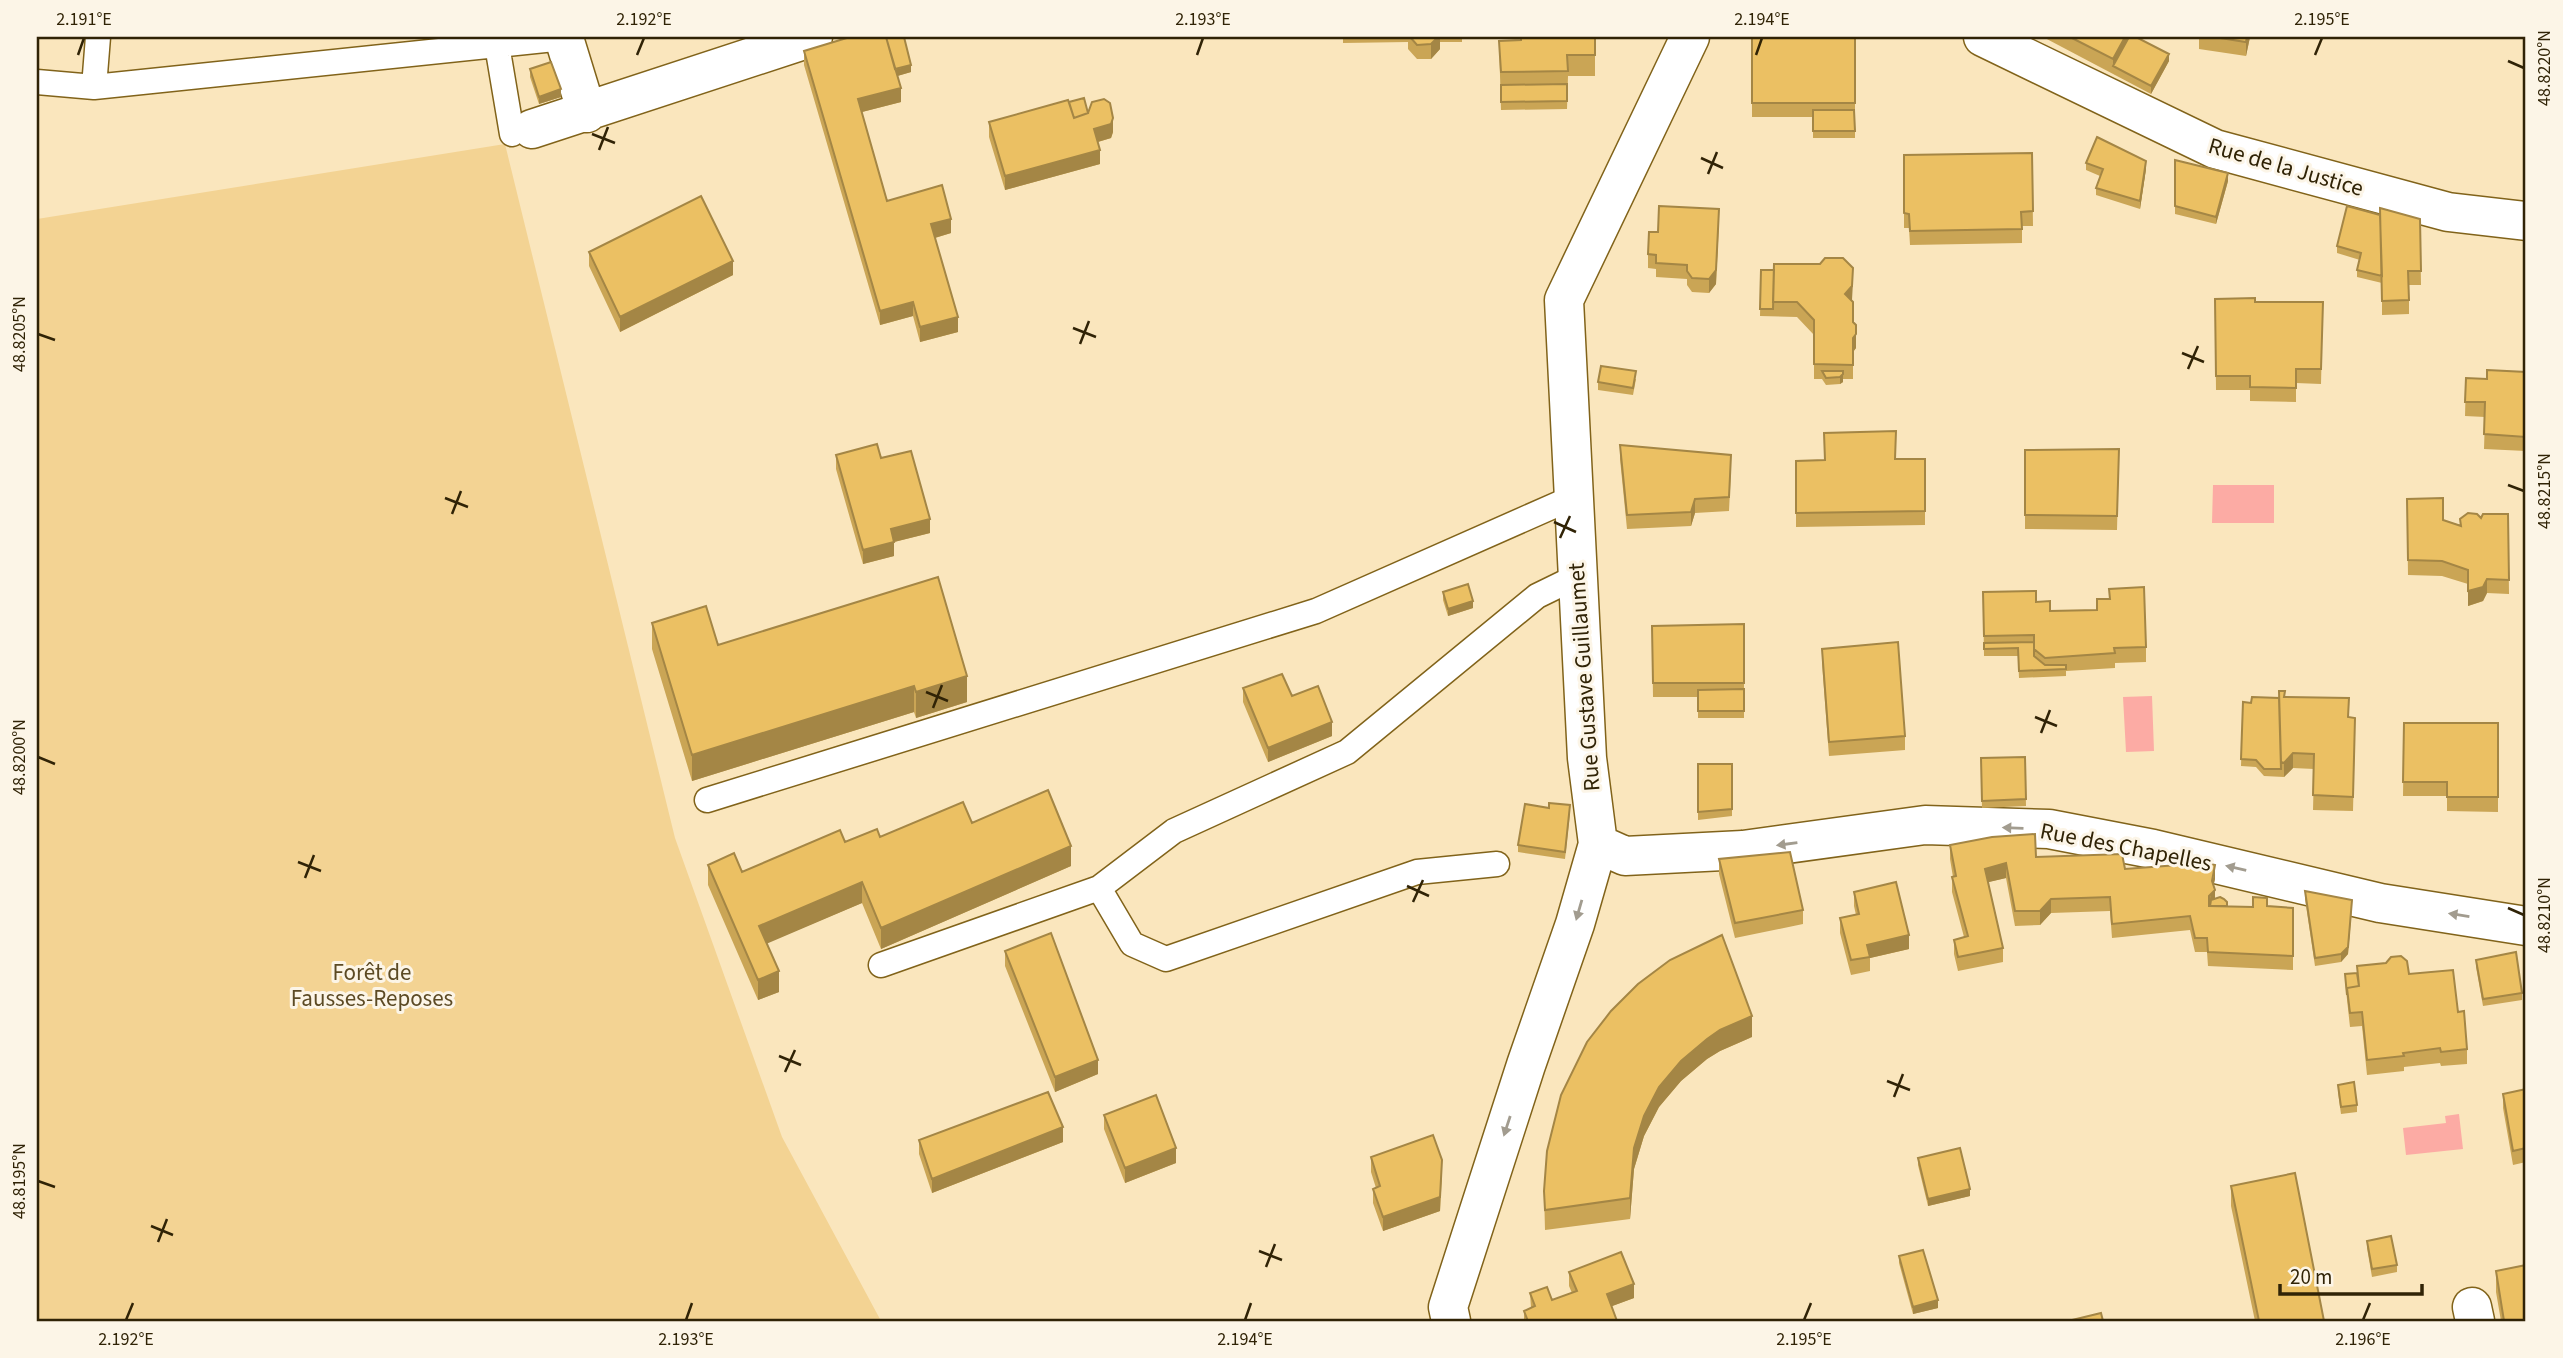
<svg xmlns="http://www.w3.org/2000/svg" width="2563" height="1358" viewBox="0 0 2563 1358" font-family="'Source Sans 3',sans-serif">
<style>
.green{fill:#f3d393}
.water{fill:#fcaba4}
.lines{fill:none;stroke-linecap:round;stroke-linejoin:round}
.service-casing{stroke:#81631a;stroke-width:27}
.minor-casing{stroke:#81631a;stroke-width:41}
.service{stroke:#fff;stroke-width:24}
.minor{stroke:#fff;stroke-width:38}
.wall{fill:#caa555}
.shaded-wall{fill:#a48645}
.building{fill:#ebc063;stroke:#a48645;stroke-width:2}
.oneway{fill:#a29c8f}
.ticks{fill:none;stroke:#302306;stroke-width:2.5}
.labels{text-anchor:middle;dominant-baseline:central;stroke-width:6;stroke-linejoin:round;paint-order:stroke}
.street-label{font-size:23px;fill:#302306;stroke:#fcf5e7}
.park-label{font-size:23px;fill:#5c4a24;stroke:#fcf5e7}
.neatline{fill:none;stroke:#302306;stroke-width:2.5}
.ticks-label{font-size:18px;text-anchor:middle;fill:#302306}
</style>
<rect width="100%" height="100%" fill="#fae6bd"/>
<path class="green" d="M505,144L675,838L782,1137L881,1321H37V219Z"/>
<path class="water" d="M2213,485H2274V523H2212Z
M2152,696L2154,751L2126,752L2123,697Z
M2459,1114L2463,1149L2406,1155L2403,1128L2446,1123L2445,1116Z"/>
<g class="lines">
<defs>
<path id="service" d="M497,45L512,134
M37,82L94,87L98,37
M94,87L564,38
M707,800L1316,611L1574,497
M1099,888L1132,944L1166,959L1417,872L1497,864
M881,965L1099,888L1174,831L1347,752L1537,596L1578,576"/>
<path id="minor" d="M1983,37L2215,149L2448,212L2526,221
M564,38L587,113
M532,129L813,37
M1598,844L1625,856L1743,850L1925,825L2049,829L2153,849L2380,903L2526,926
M2472,1307L2475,1321
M1451,1321L1448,1307L1526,1065L1575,924L1598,844L1587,758L1564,300L1690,37"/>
</defs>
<use href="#service" class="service-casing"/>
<use href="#minor" class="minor-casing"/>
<use href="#service" class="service"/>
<use href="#minor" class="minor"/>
</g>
<path class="wall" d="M1343,37H1462V42H1440V49L1431,59H1417L1408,49V42L1343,43Z
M1595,37V76H1568L1567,109L1501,110L1499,41Z
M1752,37H1855V138H1813V117H1752Z
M2043,37H2127V40L2169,61L2151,94Z
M2199,37H2250L2246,56L2199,49Z
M804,51L911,72L897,76L901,102L862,112L887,201L951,233L935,238L958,332L920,342L913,316L880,325L804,65Z
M530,69L561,97L539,104L530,77Z
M1069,102L1088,113L1113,132L1111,138L1098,142L1100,164L1005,190L989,137V122Z
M2032,153L2033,226H2022V243L1910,245L1909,228H1904V155Z
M2175,160L2228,181L2216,224L2175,214Z
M2086,163L2146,169L2140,209L2096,195V188L2100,176L2086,170Z
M2380,215L2420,219L2421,285H2409V314L2382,315V283L2357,277V270L2360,260L2337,253V246Z
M1719,223L1716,284L1709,293L1692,292L1687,285V279L1656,277V269L1648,268V254L1658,232Z
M589,252L733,275L620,332L589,266Z
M1761,270H1774L1852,300L1853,322L1856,348L1853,352V379H1843V382L1840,384L1826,385L1822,379H1814V335L1797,317L1760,316Z
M2215,299L2255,302H2323L2321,384L2296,383V402L2250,401V390H2216Z
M2526,372V451L2484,449L2485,417L2465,416L2466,378L2487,379Z
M1636,379L1633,395L1598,390V382Z
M1620,445L1731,470L1729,511L1695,513L1691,526L1627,529L1620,459Z
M2119,449L2117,530L2025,529V450Z
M836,455L881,458L930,533L894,542V556L863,564L836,469Z
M1896,459H1925V525L1796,527V461Z
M2407,499L2443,520L2460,525V519L2481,518L2508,514L2509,594L2487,593L2483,601L2468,606V584L2442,576L2408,575Z
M938,577L967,702L916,718L914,712L692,781L652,649V623L718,645Z
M1443,592L1473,608L1448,616L1443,600Z
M1983,592L2036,602L2050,611L2146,647V662L2115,663V668L2066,671V676L2019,678L2018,656H1984Z
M1744,624V718H1698V697H1653L1652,626Z
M1822,649L1905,736V750L1829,756L1822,663Z
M1243,688L1292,696L1332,736L1268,762L1243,702Z
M2285,697L2349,717L2355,732L2353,811L2313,810L2314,769L2293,768L2284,777L2264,776L2256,767L2241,766L2243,702L2251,703Z
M2404,723H2498V812L2447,811V796H2403Z
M2025,757L2026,806L1982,808L1981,758Z
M1698,764H1732V816L1698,820Z
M1570,813L1565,859L1518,852V845Z
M972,823L1071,866L881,949L862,903L766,943L779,992L758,1000L708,885V865L742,872L845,842Z
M1950,845L2125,869L2177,865V856L2215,879L2213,886L2215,899L2227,906L2293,908V970L2208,966L2207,952H2195L2190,930L2112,938L2110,911L2051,913L2040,925L2015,926L2006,878L1988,882L2003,948V962L1958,971L1954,954V940L1964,937L1952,892V877H1953L1950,859Z
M1719,859L1803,910V924L1735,938L1719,874Z
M2305,891L2352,908L2348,954L2341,962L2315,966L2305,899Z
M1854,892L1909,949L1870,958V971L1851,975L1840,933V918L1856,915L1854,906Z
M1005,951L1098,1074L1055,1092L1005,966Z
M2476,960L2522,993V1000L2483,1006L2476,967Z
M2357,966L2409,974L2458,1012L2467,1049V1064L2441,1066L2440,1063L2404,1067V1071L2367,1075L2362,1026L2350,1027L2345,981V974L2357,973Z
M1752,1037L1720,1051L1707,1059L1681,1081L1659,1107L1644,1136L1634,1169L1630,1219L1545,1230L1544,1191L1561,1095Z
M2338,1085L2357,1105V1112L2341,1114L2338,1092Z
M2526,1089V1162L2513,1165L2503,1108V1094Z
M1104,1115L1176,1163L1125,1183L1104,1129Z
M919,1140L1063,1142L932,1193L919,1154Z
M1371,1157L1442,1174L1440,1211L1383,1231L1373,1203V1189L1376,1188L1371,1172Z
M1918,1158L1970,1196L1928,1206L1918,1165Z
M2231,1186L2324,1321H2255L2231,1206Z
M2367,1241L2397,1265V1272L2372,1277L2367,1248Z
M1899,1256L1938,1308L1913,1314L1899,1263Z
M2496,1271L2526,1321H2501L2496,1292Z
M1569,1272L1634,1298L1612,1306L1617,1321H1524V1311L1531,1308L1530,1293L1552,1300L1572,1293L1569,1286Z"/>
<path class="shaded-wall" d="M1438,37H1440V49L1431,59V44Z
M2125,37H2127V48L2113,66V73V59Z
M2247,37H2250L2246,56V42Z
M2169,54V61L2151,94V86Z
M911,65V72L894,77V70Z
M901,88V102L858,113V99Z
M561,89V97L539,104V97Z
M1113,118V132L1111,138L1094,143V129Z
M1100,150V164L1005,190V176Z
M2146,161V169L2140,209V201Z
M2228,173V181L2216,224V217Z
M1719,209L1716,284L1709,293V279Z
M951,219V233L931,239V224Z
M733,261V275L620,332V317Z
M1853,282L1852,300L1845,308V294Z
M913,302V316L880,325V311Z
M958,317V332L920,342V327Z
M1856,334V348L1853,352V379V338Z
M1843,374V382L1840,384V377Z
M1695,499V513L1691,526V512Z
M930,519V533L894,542V556L863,564V550L891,529Z
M2487,579V593L2483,601L2468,606V591Z
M1473,601V608L1448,616V609Z
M967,676V702L916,718V692Z
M914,686V712L692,781V755Z
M1332,722V736L1268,762V748Z
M2293,753V768L2284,777V763Z
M1071,846V866L881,949V928Z
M2006,863V878L1985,883V869Z
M2215,865V879L2212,893L2215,890V904L2209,906Z
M862,882V903L759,947V926Z
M2051,899V913L2040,925V911Z
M2352,900L2348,954L2341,962V954Z
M1909,935V949L1870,958L1867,945Z
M779,971V992L758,1000V980Z
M1752,1016V1037L1720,1051L1707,1059L1681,1081L1659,1107L1644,1136L1634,1169L1630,1219V1198L1634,1148L1644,1116L1659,1087L1681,1061L1707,1039L1720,1030Z
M1098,1060V1074L1055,1092V1077Z
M1063,1127V1142L932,1193V1179Z
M1176,1148V1163L1125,1183V1168Z
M1442,1160L1440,1211L1383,1231V1217Z
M1970,1189V1196L1928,1206V1199Z
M1634,1284V1298L1607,1308V1294Z
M1938,1300V1308L1913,1314V1307Z"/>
<path class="building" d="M850,37H886L901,88L858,99L887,201L942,185L951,219L931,224L958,317L920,327L913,302L880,311L804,51Z
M886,37H904L911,65L895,69Z
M1410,37H1438L1431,44L1417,45Z
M1521,37H1595V55H1567L1568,71L1501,72L1499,41L1521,40Z
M1752,37H1855V103H1752Z
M2070,37H2125L2113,59Z
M2129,37H2136L2169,54L2151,86L2113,66Z
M2214,37H2247L2246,42Z
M551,62L561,89L539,97L530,69Z
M1567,84V101L1501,102V85Z
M1084,98L1088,113L1074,118L1069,102Z
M1104,99L1110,103L1113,118L1111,124L1094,129L1100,150L1005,176L989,122L1068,100L1074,118L1088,113L1092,102Z
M1813,110H1854L1855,131H1813Z
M2097,137L2146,161L2140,201L2096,188L2103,169L2086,163Z
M2032,153L2033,211L2021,212L2022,229L1910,231L1909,214L1904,213V155Z
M2175,160L2228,173L2216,217L2175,206Z
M701,196L733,261L620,317L589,252Z
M1659,206L1719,209L1716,270L1709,279L1692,278L1687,271V265L1656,263V255L1648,254L1649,232H1658Z
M2347,206L2380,215L2382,276L2357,270L2361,253L2337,246Z
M2380,208L2420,219L2421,271H2408L2409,300L2382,301Z
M1825,258H1843L1853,268L1852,286L1845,294L1853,302V322L1856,325V334L1853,338V365L1814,364V320L1797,302H1773L1774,264H1820Z
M1761,270H1774L1773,309H1760Z
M2255,298V302H2323L2321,369H2296V388L2250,387V376H2216L2215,299Z
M1601,366L1636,371L1633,388L1598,382Z
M2487,370L2526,372V437L2484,434L2485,402H2465L2466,378L2487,379Z
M1822,371H1843V374L1840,377L1826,378Z
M1896,431L1895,459H1925V511L1796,513V461L1825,460L1824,433Z
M877,444L881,458L911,451L930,519L891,529L894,542L863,550L836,455Z
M1620,445L1731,455L1729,497L1695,499L1691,512L1627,515Z
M2119,449L2117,516L2025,515V450Z
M2443,498V520L2461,526L2460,519L2468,513L2477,514L2481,518L2483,514H2508L2509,580L2487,579L2483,587L2468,591V570L2442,561L2408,560L2407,499Z
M938,577L967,676L916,692L914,686L692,755L652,623L706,606L718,645Z
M1468,584L1473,601L1448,609L1443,592Z
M2144,587L2146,647L2114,648L2115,653L2045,658L2034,649V635L1984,636L1983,592L2036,591V602L2050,601V611L2097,610V599H2110L2109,589Z
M1744,624V683H1653L1652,626Z
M1898,642L1905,736L1829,742L1822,649Z
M2034,642V656L2045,665H2066V669L2019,671L2018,648L1984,649V643Z
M1282,674L1292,696L1318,686L1332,722L1268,748L1243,688Z
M1744,689V711H1698V690Z
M2279,691H2285L2284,697L2349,698L2348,717L2355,718L2353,797L2313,795L2314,754L2293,753L2284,763L2281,762Z
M2252,697L2279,698L2281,769H2264L2256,760L2241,759L2243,702L2251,703Z
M2404,723H2498V797H2447V782H2403Z
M2025,757L2026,799L1982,801L1981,758Z
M1698,764H1732V809L1698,812Z
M1048,790L1071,846L881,928L862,882L759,926L779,971L758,980L708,865L734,853L742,872L840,830L845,842L877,829L880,837L963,802L972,823Z
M1549,803L1570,805L1565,852L1518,845L1525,804L1549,808Z
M2035,834L2036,857L2122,854L2125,869L2178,865L2177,856L2215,865L2212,881L2215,890L2209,896V906L2253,907V897L2267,898V906L2293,908V956L2208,952L2207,938H2195L2190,916L2112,924L2110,897L2051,899L2040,911H2015L2006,863L1985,869L2003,948L1958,957L1954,940L1968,936L1952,877L1956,876L1950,845L1992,837Z
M1790,852L1803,910L1735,923L1719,859Z
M1896,882L1909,935L1867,945L1870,957L1851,960L1840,918L1859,914L1854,892Z
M2305,891L2352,900L2348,947L2341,954L2315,958Z
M2220,897L2224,899L2227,902V906H2210L2211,900Z
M1051,933L1098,1060L1055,1077L1005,951Z
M1722,935L1752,1016L1720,1030L1707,1039L1681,1061L1659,1087L1644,1116L1634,1148L1630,1198L1545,1210L1544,1191L1547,1151L1561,1095L1587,1042L1611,1011L1638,984L1670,960Z
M2516,952L2522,993L2483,999L2476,960Z
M2401,956L2407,961L2409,974L2453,970L2458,1012L2464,1011L2467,1049L2441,1052L2440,1048L2403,1053L2404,1056L2367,1060L2362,1012L2350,1013L2347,988L2359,986L2357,966L2386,963L2391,957Z
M2357,973L2359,986L2347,988V995L2345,974Z
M2354,1082L2357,1105L2341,1107L2338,1085Z
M2526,1089V1148L2513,1151L2503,1094Z
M1048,1092L1063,1127L932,1179L919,1140Z
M1156,1095L1176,1148L1125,1168L1104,1115Z
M1433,1135L1442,1160L1440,1197L1383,1217L1373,1189L1380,1186L1371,1157Z
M1960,1148L1970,1189L1928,1199L1918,1158Z
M2295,1173L2324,1321H2259L2231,1186Z
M2391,1236L2397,1265L2372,1269L2367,1241Z
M1923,1250L1938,1300L1913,1307L1899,1256Z
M1621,1252L1634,1284L1607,1294L1617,1321H1528L1524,1311L1535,1306L1530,1293L1547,1287L1552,1300L1577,1291L1569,1272Z
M2526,1265V1321H2504L2496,1271Z
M2101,1313L2103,1321H2068Z"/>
<defs><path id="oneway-solid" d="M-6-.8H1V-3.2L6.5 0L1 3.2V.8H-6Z" transform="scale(1.75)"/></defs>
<g class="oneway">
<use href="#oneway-solid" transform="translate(2013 828) rotate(-178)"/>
<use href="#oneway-solid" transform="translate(1787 844) rotate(172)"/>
<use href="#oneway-solid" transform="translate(2236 868) rotate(-167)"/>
<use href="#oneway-solid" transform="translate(1579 910) rotate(106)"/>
<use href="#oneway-solid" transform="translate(2459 915) rotate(-171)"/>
<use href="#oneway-solid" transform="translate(1507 1126) rotate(108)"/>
</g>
<path class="ticks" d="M78,55L84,38M637,55L644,38M1197,55L1203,38M1756,55L1762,38M2315,55L2322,38M2508,61L2524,68M592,134L615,143M599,150L608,127M1701,158L1723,168M1708,174L1717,152M1073,328L1096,337M38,334L55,340M1080,344L1089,321M2182,353L2204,362M2188,369L2198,346M2508,485L2524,491M445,498L468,507M452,514L461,491M1554,522L1576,532M1560,538L1570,516M926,692L948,701M933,708L942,685M2035,717L2057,726M2041,733L2050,710M38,757L55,764M298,862L321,871M305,878L314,855M1407,886L1429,896M1413,902L1423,880M2508,908L2524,915M779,1056L801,1065M785,1072L795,1050M1887,1081L1910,1090M1894,1097L1903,1074M38,1181L55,1187M151,1226L173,1235M158,1242L167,1219M1259,1251L1282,1260M1266,1267L1275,1244M126,1320L133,1303M686,1320L692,1303M1245,1320L1251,1303M1804,1320L1811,1303M2363,1320L2370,1303"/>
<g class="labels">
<g class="street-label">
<text transform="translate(2286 167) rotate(16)">Rue de la Justice</text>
<text transform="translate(1584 677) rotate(-94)">Rue Gustave Guillaumet</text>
<text transform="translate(2126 847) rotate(11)">Rue des Chapelles</text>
</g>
<g class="park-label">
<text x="372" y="972">Forêt de<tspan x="372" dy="26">Fausses-Reposes</tspan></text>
</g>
</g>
<rect width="2563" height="1358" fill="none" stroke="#fcf5e7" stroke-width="77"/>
<path d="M2280 1284v10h142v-10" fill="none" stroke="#302306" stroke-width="3.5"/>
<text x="2290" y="1284" font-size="21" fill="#302306" stroke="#fcf5e7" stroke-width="5" paint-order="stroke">20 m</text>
<rect x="38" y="38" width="2486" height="1282" class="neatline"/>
<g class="ticks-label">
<text x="84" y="25">2.191°E</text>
<text x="644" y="25">2.192°E</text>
<text x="1203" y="25">2.193°E</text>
<text x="1762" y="25">2.194°E</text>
<text x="2322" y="25">2.195°E</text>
<text transform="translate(2544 68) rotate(-90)" y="6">48.8220°N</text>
<text transform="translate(19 334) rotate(-90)" y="6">48.8205°N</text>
<text transform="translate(2544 491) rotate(-90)" y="6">48.8215°N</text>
<text transform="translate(19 757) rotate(-90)" y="6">48.8200°N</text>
<text transform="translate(2544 915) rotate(-90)" y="6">48.8210°N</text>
<text transform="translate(19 1181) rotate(-90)" y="6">48.8195°N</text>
<text x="126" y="1345">2.192°E</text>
<text x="686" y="1345">2.193°E</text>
<text x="1245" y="1345">2.194°E</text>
<text x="1804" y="1345">2.195°E</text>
<text x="2363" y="1345">2.196°E</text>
</g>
</svg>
